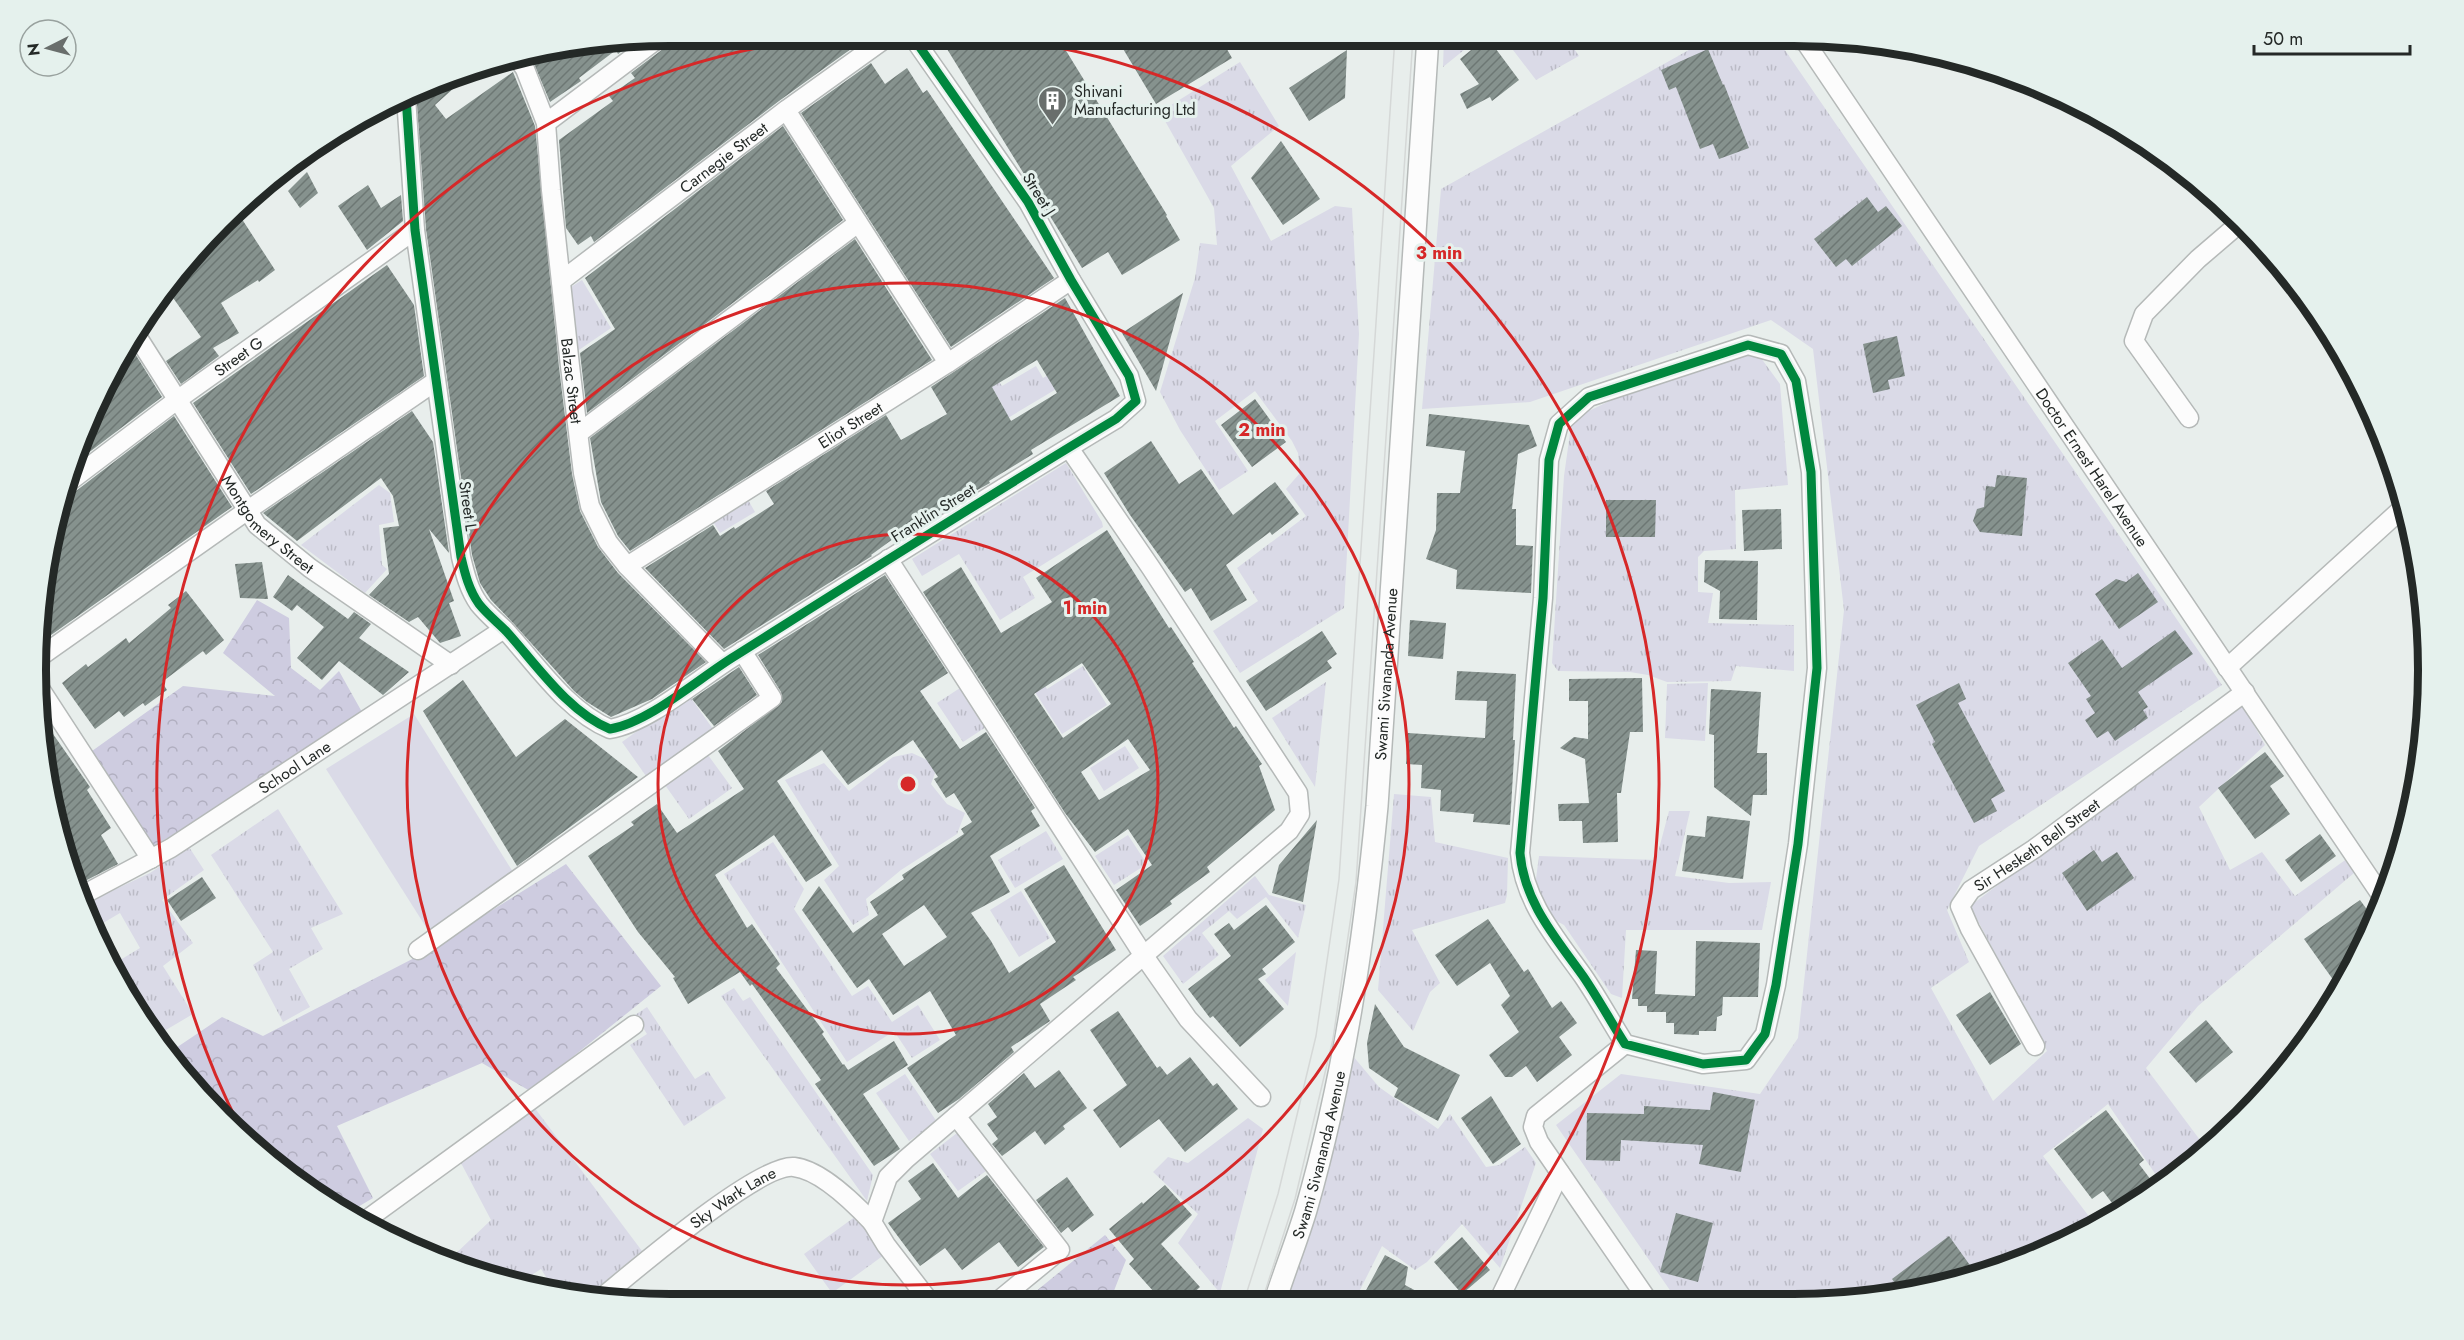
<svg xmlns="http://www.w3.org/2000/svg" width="2464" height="1340" viewBox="0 0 2464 1340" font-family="Jost,sans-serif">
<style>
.grass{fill:url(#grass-tufts)}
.forest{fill:url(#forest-crowns)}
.garden{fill:#dadae7}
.building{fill:url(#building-hatch);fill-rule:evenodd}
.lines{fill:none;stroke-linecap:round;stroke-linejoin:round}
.minor-casing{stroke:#b5b9b8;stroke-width:21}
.tertiary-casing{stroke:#b5b9b8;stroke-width:24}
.minor{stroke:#fcfcfc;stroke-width:18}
.tertiary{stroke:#fcfcfc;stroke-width:21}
.tram{stroke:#d5d8d7;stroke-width:1.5}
.cycleway-casing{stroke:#e5f1ed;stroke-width:13}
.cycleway{stroke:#00873e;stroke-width:9}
.ring{fill:none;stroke:#d62828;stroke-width:3}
.labels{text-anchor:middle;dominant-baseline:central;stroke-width:6;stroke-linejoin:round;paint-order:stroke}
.poi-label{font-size:16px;fill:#242927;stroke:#e5f1ed;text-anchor:start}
.street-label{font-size:16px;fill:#242927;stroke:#e5f1ed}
.rim{fill:none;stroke:#242927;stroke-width:8}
.centre{fill:#d62828;stroke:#e5f1ed;stroke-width:3}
.ring-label{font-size:18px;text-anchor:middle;font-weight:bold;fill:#d62828;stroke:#e5f1ed;stroke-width:6;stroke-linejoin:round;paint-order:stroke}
</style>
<defs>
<pattern id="grass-tufts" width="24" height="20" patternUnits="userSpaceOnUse" patternTransform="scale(1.5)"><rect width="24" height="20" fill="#dadae7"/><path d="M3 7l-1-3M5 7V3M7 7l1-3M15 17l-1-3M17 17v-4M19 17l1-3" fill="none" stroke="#bbbbc6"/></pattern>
<pattern id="forest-crowns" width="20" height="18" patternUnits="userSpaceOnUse" patternTransform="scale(1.5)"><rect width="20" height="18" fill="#cecce0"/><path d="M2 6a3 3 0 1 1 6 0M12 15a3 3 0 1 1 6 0" fill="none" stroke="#b1afc0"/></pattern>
<pattern id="building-hatch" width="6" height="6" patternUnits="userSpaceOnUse" patternTransform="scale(1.5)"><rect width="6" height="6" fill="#86928e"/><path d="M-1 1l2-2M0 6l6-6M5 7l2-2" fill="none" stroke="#6d7774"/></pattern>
</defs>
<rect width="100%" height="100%" fill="#e8eeec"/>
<path class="grass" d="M1444,37H1480L1443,67Z
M1503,37H1566L1579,56L1536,80Z
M1712,37H1776L2222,685L1979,846L1947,910L1969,962L1931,988L1993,1101L2047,1051L1970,906L2241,702L2265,745L2199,807L2230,870L2262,852L2295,896L2348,858L2354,873L2198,1006L2146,1068L2206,1148L2162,1184L2108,1104L2043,1156L2094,1223L1998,1270L1876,1299H1676L1556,1125L1621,1074L1760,1094L1798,1038L1844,610L1813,349L1771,320L1530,402L1422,409L1441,189Z
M1240,62L1279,126L1231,166L1271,241L1335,206L1352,208L1359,334L1344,608L1240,673L1213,631L1258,601L1237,568L1306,516L1286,489L1300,473L1298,453L1292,441L1255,391L1215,421L1248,471L1219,490L1180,430L1160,392L1195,278L1200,243L1217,245L1214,208L1160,112Z
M582,280L611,328L576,352L571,287Z
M1742,355L1761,358L1780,384L1788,485L1735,490L1736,549L1704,551L1698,557V592L1713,593L1708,623L1794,625V671L1736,666L1731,681L1667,682L1648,675L1630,672L1558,671L1552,663L1564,476L1572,419L1664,375Z
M1036,366L1043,378L1050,374L1058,388L986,431L1008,469L991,479L942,442L1003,406L990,384L998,380L1002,386Z
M1066,463L1102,522L1103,527L1023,577L1035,598L1000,620L959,554L922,576L912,559Z
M379,485L390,493L394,522L379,525L382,565L387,569L365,593L301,545Z
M747,498L755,512L720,533L712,520Z
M1030,663L1047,689L1083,666L1107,705L1062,734L1035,692Z
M1326,682L1315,787L1272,718Z
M1708,683L1705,741L1665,738L1667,684Z
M960,688L986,727L963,742L937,703Z
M688,694L713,729L646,776L622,742Z
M1125,746L1139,768L1104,791L1090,768Z
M912,753L938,765L931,784L947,804L965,813L957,834L901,870L866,899L869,915L853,925L824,880L839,866L785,780L824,763L849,791L893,757Z
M708,755L732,788L689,819L665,785Z
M1394,794L1431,797L1435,842L1508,858L1507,895L1505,903L1412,930L1440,983L1430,992L1413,1031L1378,990Z
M278,809L343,914L311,928L323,949L289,969L310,1007L283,1022L253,965L273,952L211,855Z
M1669,811H1690L1675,876L1729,883L1771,882L1762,930H1626L1622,998L1611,994L1564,925L1551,918L1542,899L1536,879L1539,856L1656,860Z
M1046,831L1063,859L1015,888L998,860Z
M1128,835L1147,864L1114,885L1095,856Z
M773,842L804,889L794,909L852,996L868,986L892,1022L918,1005L940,1040L912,1058L894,1031L847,1062L724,874Z
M189,847L204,870L162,900L193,943L163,966L193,1014L154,1037L143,1022L112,965L140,948L120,913L93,929L82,905L150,873Z
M1255,876L1269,895L1306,905L1298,938L1266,897L1237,919L1229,911L1202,933L1219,955L1183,984L1163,956Z
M1021,891L1050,938L1019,957L990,910Z
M1296,952L1288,1006L1265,980Z
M734,988L743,1001L750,997L873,1175L867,1201L721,996Z
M647,1007L695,1079L708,1071L726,1098L684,1126L630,1045L647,1034L635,1015Z
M1352,1055L1379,1087L1438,1129L1450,1114L1486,1167L1499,1165L1525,1147L1536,1163L1500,1268L1462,1224L1427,1262L1415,1270L1382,1246L1359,1292L1361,1300L1286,1301Z
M905,1074L937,1122L909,1141L876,1093Z
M534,1107L642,1251L587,1296L555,1291L541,1269L518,1284L506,1282L450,1259L491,1220L461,1163Z
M1248,1118L1263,1129L1220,1293L1178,1243L1198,1214L1153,1172L1168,1157L1188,1163Z
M957,1133L986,1171L958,1191L930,1154Z
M856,1216L884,1255L832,1293L804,1254Z"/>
<path class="forest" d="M257,600L289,618L291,668L320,690L339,671L367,721L152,847L92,751L183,686L275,696L223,653Z
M566,864L661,986L530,1091L482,1063L337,1126L373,1198L346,1214L284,1173L251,1142L247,1125L239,1130L194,1088L167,1054L222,1017L263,1036L422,954Z
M1105,1235L1126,1260L1110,1301H1024Z"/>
<path class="garden" d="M414,714L518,880L431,935L326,769Z"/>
<path class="building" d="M697,36H869L779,101L594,242L591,236L578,245L566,228L559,140L613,101L609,96L635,78L631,73L667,46L671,40L678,50Z
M939,36H1057L1167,215L1166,216L1180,240L1122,275L1108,252L1082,268Z
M1116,37H1220L1232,58L1156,104Z
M1487,37L1519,80L1492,101L1490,97L1467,109L1460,94L1479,84L1460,59Z
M639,39L618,54L616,50L579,78L581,81L550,102L532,59L548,48Z
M1708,49L1723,85L1724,84L1749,148L1719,159L1713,144L1700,149L1676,87L1669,90L1661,70Z
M1347,50L1345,98L1309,121L1289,88Z
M871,63L885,84L907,68L923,93L927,90L1054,278L951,347L801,113Z
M472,68L474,70L435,105L446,119L513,72L535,126L559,367L572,474L580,511L598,547L618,573L706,662L652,699L611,717L587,702L574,691L514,624L491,600L480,583L472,555L426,229L416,92Z
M783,126L843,220L587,413L580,353L615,329L585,278Z
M1281,141L1320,199L1283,225L1251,178Z
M307,172L318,193L300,208L288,191Z
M368,185L381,208L401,195L403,221L367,250L338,206Z
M1867,197L1878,212L1886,206L1902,226L1852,266L1846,259L1836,267L1814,239Z
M238,213L275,270L259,282L258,280L221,303L239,333L213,348L219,356L181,384L166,361L201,337L166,288L193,253Z
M855,239L932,360L630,551L618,536L601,502L590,438Z
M387,265L414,305L424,376L251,494L193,403Z
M1183,293L1156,391L1122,333Z
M1065,298L1120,396L1031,450L1033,454L989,481L990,483L908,528L871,555L872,556L724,649L645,568L713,525L720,536L734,527L735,529L774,504L766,491L886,415L901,440L947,414L931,387ZM1037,360L1057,393L1011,421L992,387Z
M1897,336L1905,376L1888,380L1890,389L1873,393L1863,344Z
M129,344L162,397L71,466L84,427Z
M1255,399L1286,442L1252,467L1221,425Z
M412,411L433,442L449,553L429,529L454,601L449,603L461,636L440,643L418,617L409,622L369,595L389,574L383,528L399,526L393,496L381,478L297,541L263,513Z
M1429,414L1529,425L1537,446L1518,454L1512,509H1516V545L1533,546L1531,593L1456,589L1457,570L1426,559L1436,530L1437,493H1460L1465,451L1426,446Z
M174,416L232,507L37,645V628L61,496L72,494Z
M1151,441L1179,484L1201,469L1233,515L1275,482L1299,514L1272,535L1270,532L1226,565L1247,600L1211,621L1191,588L1185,592L1130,515L1104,473Z
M1997,475L2027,478L2022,536L1980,532L1973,521L1977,509L1984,507L1986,486L1995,487Z
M1606,500H1656L1655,537H1606Z
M1781,509L1782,549L1744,551L1742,510Z
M1107,530L1169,628L1171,627L1194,662L1192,663L1234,728L1236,726L1262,764L1259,766L1275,810L1207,867L1210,872L1170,901L1172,904L1140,926L1116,890L1152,865L1128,829L1095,852L1065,813L923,592L961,567L1001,633L1052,602L1036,578ZM1082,663L1111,704L1063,738L1034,694ZM1128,739L1150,770L1099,800L1081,772Z
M1705,560L1758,561L1757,620L1719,619L1720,591L1704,582Z
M262,562L268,599L240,598L235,564Z
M2138,573L2158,602L2119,629L2095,594L2116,579L2126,582Z
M288,575L348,619L354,612L371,624L359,638L409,672L383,695L339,661L322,680L297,658L324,627L297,605L292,611L273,597Z
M885,575L948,673L920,691L960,749L986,732L1035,808L1031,811L1040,826L990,856L1010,892L971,913L991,941L1009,973L1056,942L1024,889L1064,865L1116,950L1073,977L1076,980L1040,1004L1050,1021L1011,1047L1014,1052L959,1099L938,1113L907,1068L956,1035L930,991L893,1015L869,979L857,988L802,910L819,886L853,933L878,915L870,902L904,879L902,875L964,834L961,829L972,822L954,793L946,798L934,779L938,777L913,740L848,785L822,750L777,781L832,865L806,882L774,835L715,875L747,928L752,924L780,964L776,968L824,1032L822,1034L843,1065L844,1064L848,1070L894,1041L908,1065L863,1094L900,1149L874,1166L815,1084L821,1080L752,984L750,986L740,972L688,1004L673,978L675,977L638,932L588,856L634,825L631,822L657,804L677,833L744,789L718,751L782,702L781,692L758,655ZM924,905L947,937L904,966L882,934Z
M186,591L224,640L206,655L203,651L162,682L167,690L145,706L143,703L124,717L119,711L95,729L62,683L86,664L88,667L126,638L129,643L171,608L168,605Z
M1410,620L1446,623L1443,659L1408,656Z
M2175,630L2193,654L2138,692L2148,707L2143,710L2148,718L2115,741L2108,731L2097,738L2085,720L2095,713L2086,699L2091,696L2068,663L2102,639L2122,668Z
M1322,631L1337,654L1327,661L1332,668L1266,711L1246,681Z
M739,667L757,695L714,726L692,699Z
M1457,671L1516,674L1513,740H1515L1510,825L1473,822L1474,814L1440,811L1441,790L1421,788L1422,765L1406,764L1408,733L1485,738L1487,701L1455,700Z
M1642,678L1643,732H1630L1621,793H1617L1618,842L1583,843L1582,821H1559L1558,804L1589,803L1585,759L1560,748L1574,737L1588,739V701H1569V679Z
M463,680L516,757L565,719L638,777L517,866L423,711Z
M1959,683L1966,699L1958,703L2005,791L1991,799L1997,811L1974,823L1932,744L1935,742L1916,705Z
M1711,689L1761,692L1757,753H1767V795H1753L1751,816L1714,787V735L1709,734Z
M37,711L90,787L87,790L111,828L101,835L118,864L85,881L71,861L73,860L58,834Z
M2265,752L2284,776L2270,786L2290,814L2255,839L2218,788Z
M1707,816L1750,821L1743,879L1682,871L1687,835L1705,837Z
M1317,820L1303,902L1272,893L1279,865Z
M2320,834L2336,856L2301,882L2285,860Z
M2094,850L2102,862L2117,852L2134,878L2087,911L2062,873Z
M202,877L216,898L181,921L167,900Z
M2360,900L2374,919L2342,988L2336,979L2334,981L2304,939Z
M1266,905L1295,942L1262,969L1266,974L1258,979L1284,1009L1240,1047L1213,1016L1210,1018L1188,989L1231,956L1214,934L1229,923L1234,930Z
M1488,919L1524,972L1528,969L1552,1008L1561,1001L1577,1023L1559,1037L1572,1055L1537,1082L1526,1066L1512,1077H1505L1489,1055L1519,1032L1501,1005L1510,996L1490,963L1457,986L1435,955Z
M1696,941L1760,943L1758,997H1723L1722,1015L1717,1017L1716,1031H1699V1035L1674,1034V1023H1666V1012H1647V1006H1638V999H1632L1636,950L1657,951L1655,994L1695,996Z
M1990,992L2021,1044L1990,1065L1956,1015Z
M1375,1004L1404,1047L1460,1075L1438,1121L1394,1097L1398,1088L1369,1068L1367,1043Z
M1118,1011L1157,1068L1160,1066L1167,1075L1190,1057L1213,1086L1217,1083L1238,1109L1185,1152L1159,1119L1120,1148L1093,1110L1127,1085L1090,1030Z
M2206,1020L2233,1052L2196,1083L2169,1052Z
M1059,1070L1087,1108L1063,1126L1065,1129L1045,1145L1035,1131L1002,1156L992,1144L998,1139L987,1124L997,1117L988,1104L1024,1073L1035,1088Z
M1713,1092L1755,1100L1741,1172L1699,1164L1703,1145L1621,1140L1620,1161L1586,1160L1587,1113L1644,1114V1106L1710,1110Z
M1491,1096L1521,1144L1493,1164L1461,1118Z
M2106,1110L2144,1160L2139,1164L2157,1188L2146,1197L2118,1211L2103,1191L2092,1199L2054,1149Z
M933,1163L958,1198L987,1175L1044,1247L1018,1267L999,1242L962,1270L945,1248L920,1266L888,1223L921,1199L908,1181Z
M1067,1177L1094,1215L1072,1232L1068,1227L1061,1233L1036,1200Z
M1165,1185L1192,1215L1161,1244L1200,1287L1185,1301H1162L1129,1264L1134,1259L1109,1229L1142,1202L1143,1204Z
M1676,1213L1713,1223L1698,1282L1660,1272Z
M1949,1236L1977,1275L1902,1293L1892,1279Z
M1462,1237L1490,1270L1462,1294L1434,1262Z
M1385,1255L1408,1267L1405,1285L1433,1300H1375L1364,1294Z"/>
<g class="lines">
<defs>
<g id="minor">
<path id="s1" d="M1802,37L2383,898"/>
<path id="s2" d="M516,56L525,69L546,123L551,190L570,366L583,473L590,506L608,542L627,566L722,663"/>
<path d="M406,97L415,230L461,557C465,574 469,590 479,604C487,614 497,622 506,631C536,664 568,712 610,729C650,722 699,678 735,656C862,576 988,496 1116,419L1136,401L1129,376L1071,280L1028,202L912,36"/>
<path d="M786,110L948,363"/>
<path d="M546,123L660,37"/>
<path id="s3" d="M561,281L786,110L889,36"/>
<path id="s4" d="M135,333L257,525L310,568L451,665"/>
<path d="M1748,345L1781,354L1796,381L1811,472L1817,668L1798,844L1776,985L1765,1034L1746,1060L1703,1064L1625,1044C1611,1022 1598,998 1583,976C1556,938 1524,902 1520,853L1543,598L1549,460L1559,424L1589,397Z"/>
<path d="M2189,418L2134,341L2144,314L2198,259L2240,223"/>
<path d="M580,432L858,223"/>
<path id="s5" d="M65,485L177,400L415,230"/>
<path d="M888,559L1144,956L1188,1019L1261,1097"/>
<path id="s6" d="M627,566L948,363L1071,280"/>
<path d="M37,659L248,510L436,381"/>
<path d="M2227,668L2406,505"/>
<path d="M37,684L151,859"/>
<path id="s7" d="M79,897L171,848L504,629"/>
<path d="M418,950L772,698L742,651"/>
<path d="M1625,1044L1536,1116L1533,1127L1539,1142L1647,1299"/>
<path id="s8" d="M2035,1046L1970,929L1960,906L1971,890L2034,849L2245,692"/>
<path d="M956,1116L1060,1250L998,1301"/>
<path d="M362,1223L634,1025"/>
<path id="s9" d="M601,1298C633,1272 759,1163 794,1167C821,1170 854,1203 872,1222"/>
<path d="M1499,1300L1560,1173"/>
<path d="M930,1302L886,1245L872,1222L888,1177L906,1159L1289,831L1300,814L1298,793L1151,568L1069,448"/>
</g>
<g id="tertiary">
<path id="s10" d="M1275,1301C1285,1270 1297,1240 1306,1210C1344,1078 1364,942 1377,806L1428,37"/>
</g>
</defs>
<use href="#minor" class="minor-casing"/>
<use href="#tertiary" class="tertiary-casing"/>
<use href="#minor" class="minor"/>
<use href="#tertiary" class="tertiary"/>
<path class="tram" d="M1244,1301L1278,1194L1316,1036L1339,879L1395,37
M1262,1301L1295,1199L1333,1039L1356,882L1413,37"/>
<defs>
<path id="cycleway" d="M406,97L415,230L461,557C465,574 469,590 479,604C487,614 497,622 506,631C536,664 568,712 610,729C650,722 699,678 735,656C862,576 988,496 1116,419L1136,401L1129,376L1071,280L1028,202L912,36
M1748,345L1781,354L1796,381L1811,472L1817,668L1798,844L1776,985L1765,1034L1746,1060L1703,1064L1625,1044C1611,1022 1598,998 1583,976C1556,938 1524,902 1520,853L1543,598L1549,460L1559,424L1589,397Z"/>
</defs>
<use href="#cycleway" class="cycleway-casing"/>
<use href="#cycleway" class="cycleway"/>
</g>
<g class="ring">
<circle cx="908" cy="784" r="250"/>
<circle cx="908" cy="784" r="501"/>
<path d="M242 1131A751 751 0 0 1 836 36M980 36A751 751 0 0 1 1457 1296"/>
</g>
<defs>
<symbol id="building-pin" viewBox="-11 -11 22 30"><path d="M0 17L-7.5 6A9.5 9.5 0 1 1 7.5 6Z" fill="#696e6c" stroke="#e5f1ed"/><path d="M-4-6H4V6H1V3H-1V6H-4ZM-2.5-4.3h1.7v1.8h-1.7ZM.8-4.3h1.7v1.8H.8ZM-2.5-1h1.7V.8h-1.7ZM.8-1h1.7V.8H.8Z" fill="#fff"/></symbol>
</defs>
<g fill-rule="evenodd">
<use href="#building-pin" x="1036" y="84" width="33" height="45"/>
</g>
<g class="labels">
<g class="poi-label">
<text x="1074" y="91">Shivani<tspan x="1074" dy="18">Manufacturing Ltd</tspan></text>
</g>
<g class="street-label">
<text stroke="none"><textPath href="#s3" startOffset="204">Carnegie Street</textPath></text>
<text transform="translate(1039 194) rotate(58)">Street J</text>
<text stroke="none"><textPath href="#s5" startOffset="216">Street G</textPath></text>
<text stroke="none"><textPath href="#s2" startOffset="333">Balzac Street</textPath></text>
<text stroke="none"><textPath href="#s6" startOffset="264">Eliot Street</textPath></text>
<text stroke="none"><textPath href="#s1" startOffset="519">Doctor Ernest Harel Avenue</textPath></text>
<text transform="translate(468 506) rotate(82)">Street L</text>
<text transform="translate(933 513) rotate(-32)">Franklin Street</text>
<text stroke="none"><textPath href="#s4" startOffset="234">Montgomery Street</textPath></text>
<text stroke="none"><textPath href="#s10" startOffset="639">Swami Sivananda Avenue</textPath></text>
<text stroke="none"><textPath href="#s7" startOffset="252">School Lane</textPath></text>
<text stroke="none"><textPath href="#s8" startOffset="258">Sir Hesketh Bell Street</textPath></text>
<text stroke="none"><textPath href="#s10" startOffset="153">Swami Sivananda Avenue</textPath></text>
<text stroke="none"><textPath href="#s9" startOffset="166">Sky Wark Lane</textPath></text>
</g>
</g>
<path d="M0 0H2464V1340H0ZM670 46H1794A624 624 0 0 1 2418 670V670A624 624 0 0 1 1794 1294H670A624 624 0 0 1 46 670V670A624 624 0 0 1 670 46Z" fill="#e5f1ed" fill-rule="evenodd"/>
<path class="rim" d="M670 46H1794A624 624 0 0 1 2418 670V670A624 624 0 0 1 1794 1294H670A624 624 0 0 1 46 670V670A624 624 0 0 1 670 46Z"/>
<circle cx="908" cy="784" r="9" class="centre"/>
<g class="ring-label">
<text x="1439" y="259">3 min</text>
<text x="1262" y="436">2 min</text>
<text x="1085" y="614">1 min</text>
</g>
<g transform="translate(48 48) rotate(264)"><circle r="28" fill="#e5f1ed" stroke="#98a19e" stroke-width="1.5"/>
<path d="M0-4.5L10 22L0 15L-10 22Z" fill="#696e6c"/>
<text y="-9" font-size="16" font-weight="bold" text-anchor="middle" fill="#242927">N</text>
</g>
<path d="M2254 45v9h156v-9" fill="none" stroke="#242927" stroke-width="3"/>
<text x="2263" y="45" font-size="18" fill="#242927" stroke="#e5f1ed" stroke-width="4.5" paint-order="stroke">50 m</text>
</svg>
